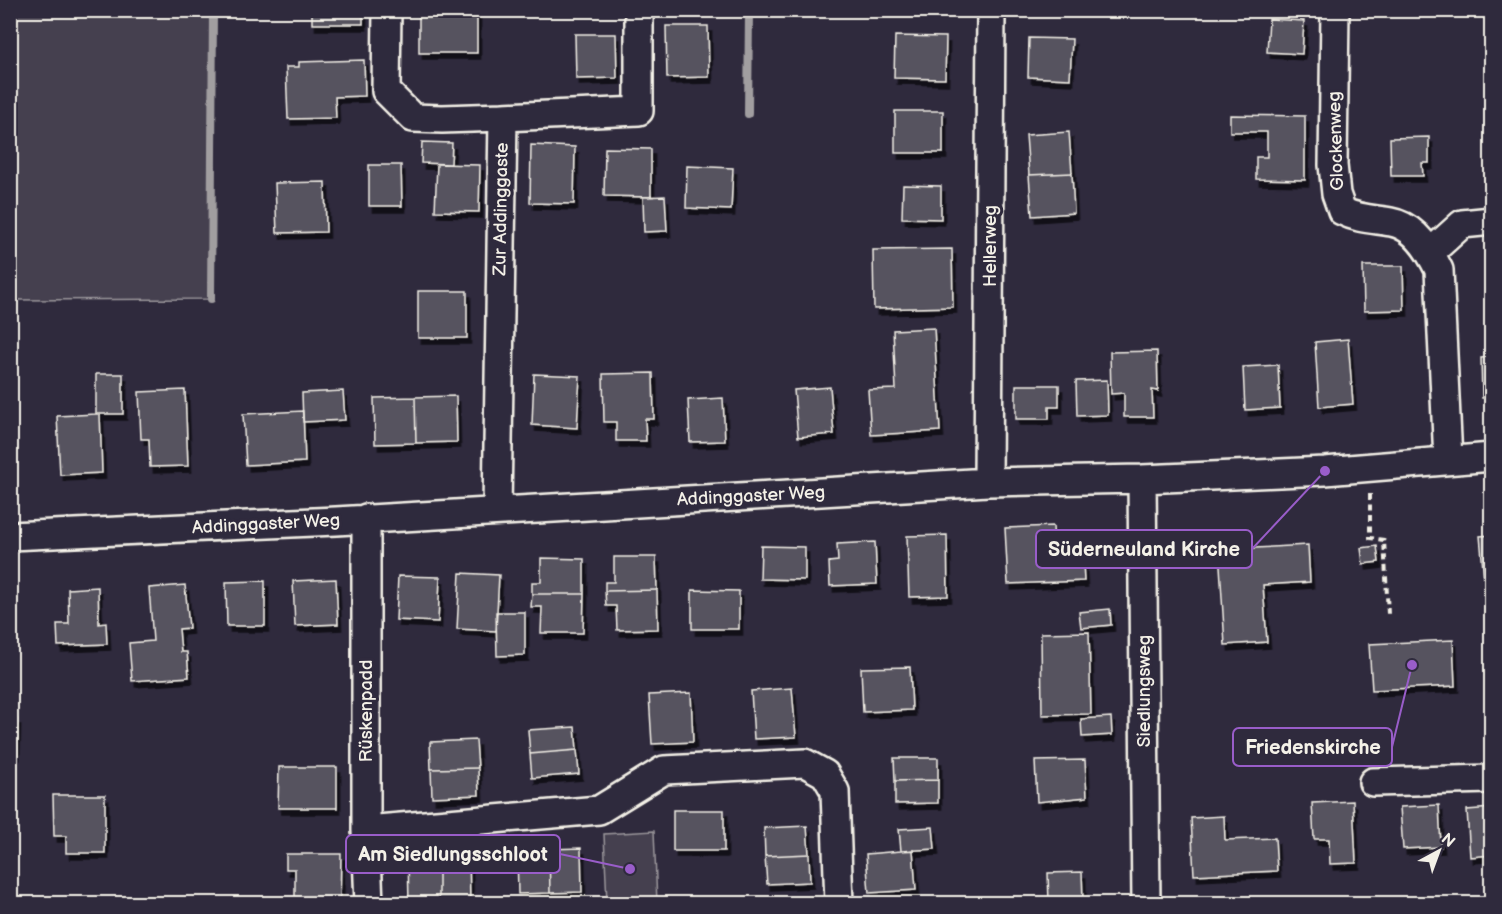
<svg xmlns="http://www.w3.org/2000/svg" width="1502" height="914" viewBox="0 0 1502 914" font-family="'Balsamiq Sans',sans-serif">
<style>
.green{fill:#454050;stroke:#9c989c;stroke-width:1.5}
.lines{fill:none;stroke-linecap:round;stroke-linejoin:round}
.stream{stroke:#a19ea0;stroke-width:8}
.building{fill:#56525f;stroke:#f4f1e8;stroke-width:1.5;filter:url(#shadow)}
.minor-casing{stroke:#f4f1e8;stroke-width:32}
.path{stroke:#f4f1e8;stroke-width:4;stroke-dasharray:6 4.5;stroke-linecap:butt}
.minor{stroke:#2f2a3d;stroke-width:27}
.labels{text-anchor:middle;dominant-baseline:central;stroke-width:6;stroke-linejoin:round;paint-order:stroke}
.street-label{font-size:18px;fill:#f4f1e8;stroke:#2f2a3d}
.leader{fill:none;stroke:#995dc9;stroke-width:2}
.callout-dot{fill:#995dc9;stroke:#2f2a3d;stroke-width:2}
.callout{fill:#2f2a3d;stroke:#995dc9;stroke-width:2}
.callout-label{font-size:20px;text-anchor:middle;font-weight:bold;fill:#f4f1e8}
</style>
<defs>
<filter id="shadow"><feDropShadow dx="3.5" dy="6" stdDeviation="0" flood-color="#0009"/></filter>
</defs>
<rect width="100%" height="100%" fill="#2f2a3d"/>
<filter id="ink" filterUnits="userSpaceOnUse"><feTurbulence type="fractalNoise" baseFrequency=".0167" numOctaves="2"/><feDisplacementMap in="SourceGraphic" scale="12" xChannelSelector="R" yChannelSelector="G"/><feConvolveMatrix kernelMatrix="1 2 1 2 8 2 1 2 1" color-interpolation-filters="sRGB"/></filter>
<g filter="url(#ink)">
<path class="green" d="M10,11H212L211,299L11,300Z
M654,831L657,903H607L604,834Z"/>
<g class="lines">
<path class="stream" d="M748,114L749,10
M211,299L213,10"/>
</g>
<path class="building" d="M312,10H363V24H312Z
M419,10H477V53H419Z
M1269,19L1304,21L1302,54L1267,52Z
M666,26H708L709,77L667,78Z
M575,34H616L617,78L576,79Z
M895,36L946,37L945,79L894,78Z
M1029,38L1072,39L1070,79L1028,77Z
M364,60L365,96L335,97L336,118L288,119L286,67H299V62Z
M895,111H943V153H895Z
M1230,115L1305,116V180L1256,179V157H1267V132H1230Z
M1069,132L1072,173L1029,175L1026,135Z
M1429,137V163H1422L1423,176H1391L1390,138Z
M422,142L452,143L451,164L421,163Z
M531,145L575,147L574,204L530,203Z
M605,148L651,149V197L604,196Z
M437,164L480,165L479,212L435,211Z
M369,165H401L402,206H369Z
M687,166L733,168L731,210L686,208Z
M1072,173L1074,213L1032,216L1029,175Z
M325,182L326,232L277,233L275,183Z
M903,185L941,186V219L902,218Z
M665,196L667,231L644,232L643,197Z
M952,249L953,307L874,309L873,250Z
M1363,266H1403L1404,310L1364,311Z
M418,291H467V338H418Z
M934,328L940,431L871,435L868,390L896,389L893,330Z
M1348,339L1353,404L1319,407L1315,342Z
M1157,351L1158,391L1152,390L1153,417H1124V393L1111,394L1110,352Z
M1492,357V398H1482L1481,358Z
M1278,365L1280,408L1245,410L1243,367Z
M653,373L654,419H645L646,441H616V422H604L603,374Z
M96,374H123V414H96Z
M534,374L580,376L577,428L532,425Z
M1107,380L1108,415L1077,416L1076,381Z
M1016,385H1059V407H1049V419H1016Z
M830,387L834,434L798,437L794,390Z
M185,390L188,466L150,467L149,439H141L139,392Z
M343,391L345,420L303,422L302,393Z
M456,396L457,442L416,443L415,397Z
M415,397L416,443L375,444L374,398Z
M723,398L725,441L690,442L688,400Z
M303,411L305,462L246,465L243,414Z
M96,414H100L102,473L60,475L57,416Z
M1053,526L1054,546L1082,545L1084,581L1008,584L1005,528Z
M947,535L948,596L909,597L907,536Z
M1492,535V602H1486L1480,536Z
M875,542L877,584L830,586L829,562L838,561L837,544Z
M1308,545L1310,582L1263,585L1267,642L1225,645L1219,550Z
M761,546L805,547V580L760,579Z
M1377,546L1379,562L1363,564L1361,548Z
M614,557H656L657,590L605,591V582H614Z
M541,558L584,559V594H532V582H541Z
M460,573L499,575L496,631L457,629Z
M398,576L440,577L438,622L396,620Z
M336,579L338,624L295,626L293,581Z
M265,581V626H227L226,582Z
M185,585L189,628L179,629L181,652H187L189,677L132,681L129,643L153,641L149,588Z
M98,587L99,624L106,623L107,644L58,646L57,624H69L68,589Z
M657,590L658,629L617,630L616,606H606L605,591Z
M692,590L739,591V629H692Z
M532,594H584L583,633H541L542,607H531Z
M1110,609L1111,625L1081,628L1079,612Z
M496,612H525V655L497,656Z
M1089,632L1091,714L1042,715L1041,633Z
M1453,640L1455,686L1372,690L1369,644Z
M910,667L912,710L863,712L861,668Z
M792,688L796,737L754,739L751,691Z
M691,693L693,742L652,744L649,695Z
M1111,717L1112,735L1082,737L1081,719Z
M10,719H17L16,754H10Z
M575,727L577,750L530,754L528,730Z
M476,740L478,768L431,769L430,742Z
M577,750L579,774L532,778L530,754Z
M894,758H938V780L895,781Z
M1085,760L1087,797L1037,802L1035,761Z
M279,767H337V808H278Z
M478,768L479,795L432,797L431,769Z
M938,780V803L895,804V781Z
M53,795H105V853H66V836H54Z
M1353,801L1356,863L1330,864L1329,839H1314L1312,803Z
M1439,805L1441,847L1403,849L1400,807Z
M1492,808V855L1470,857L1467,810Z
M673,810H724V851H673Z
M1224,816L1225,840L1275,838L1277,871L1194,875L1191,818Z
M807,826L809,854L765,856L764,828Z
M933,827L935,849L901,851L899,829Z
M581,848L582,892L550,893L549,849Z
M549,849L550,893L518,894L517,850Z
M913,850L916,890L869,893L866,854Z
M286,854H341L340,904H295V869H286Z
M809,854L810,882L767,884L765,856Z
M408,856H439V904H409Z
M439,856H469L470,904H439Z
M1082,872L1083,902L1049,903L1048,873Z"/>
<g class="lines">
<defs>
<path id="minor" d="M387,10L386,91L413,118L442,119L503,117L497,510
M1335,10L1333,165L1336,194L1342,211C1358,219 1373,219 1391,222C1414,226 1430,251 1439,270L1448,460
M503,117L639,111V10
M1431,252L1462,224L1492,221
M1142,479L1146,904
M988,482L991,10
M366,518V830L369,904
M10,536L336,521L988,482L1142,479L1325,471L1492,457
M1373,782L1492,779
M366,830L599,810L664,770L805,763L825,774L835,791L839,904"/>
</defs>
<use href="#minor" class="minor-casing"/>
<path class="path" d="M1370,494V538L1384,540L1388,614"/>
<use href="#minor" class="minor"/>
</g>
</g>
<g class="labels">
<g class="street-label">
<text transform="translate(1336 141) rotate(-92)">Glockenweg</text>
<text transform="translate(501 209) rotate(-89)">Zur Addinggaste</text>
<text transform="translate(990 246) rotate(-90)">Hellerweg</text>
<text transform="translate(751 496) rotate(-3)">Addinggaster Weg</text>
<text transform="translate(266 524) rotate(-3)">Addinggaster Weg</text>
<text transform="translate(1144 691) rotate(-90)">Siedlungsweg</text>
<text transform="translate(366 711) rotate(-90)">Rüskenpadd</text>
</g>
</g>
<path class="leader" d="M1325 471L1252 549M1412 665L1392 747M630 869L560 854"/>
<g class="callout-dot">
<circle cx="1325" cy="471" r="6"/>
<circle cx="1412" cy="665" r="6"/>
<circle cx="630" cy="869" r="6"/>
</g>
<g class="callout">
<rect x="1036" y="530" width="216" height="38" rx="6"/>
<rect x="1233" y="728" width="159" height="38" rx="6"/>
<rect x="346" y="835" width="214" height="38" rx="6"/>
</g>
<g class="callout-label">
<text x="1144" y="556">Süderneuland Kirche</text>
<text x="1313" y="754">Friedenskirche</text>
<text x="453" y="861">Am Siedlungsschloot</text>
</g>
<rect width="1502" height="914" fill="none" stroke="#2f2a3d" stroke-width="36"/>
<rect x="18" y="18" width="1466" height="878" fill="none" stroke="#f4f1e8" stroke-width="2" filter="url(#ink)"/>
<g transform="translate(1439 851) rotate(41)" stroke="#2f2a3d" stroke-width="4.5" paint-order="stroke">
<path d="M0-4.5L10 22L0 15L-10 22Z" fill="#f4f1e8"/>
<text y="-9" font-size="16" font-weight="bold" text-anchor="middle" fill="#f4f1e8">N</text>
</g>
</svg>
